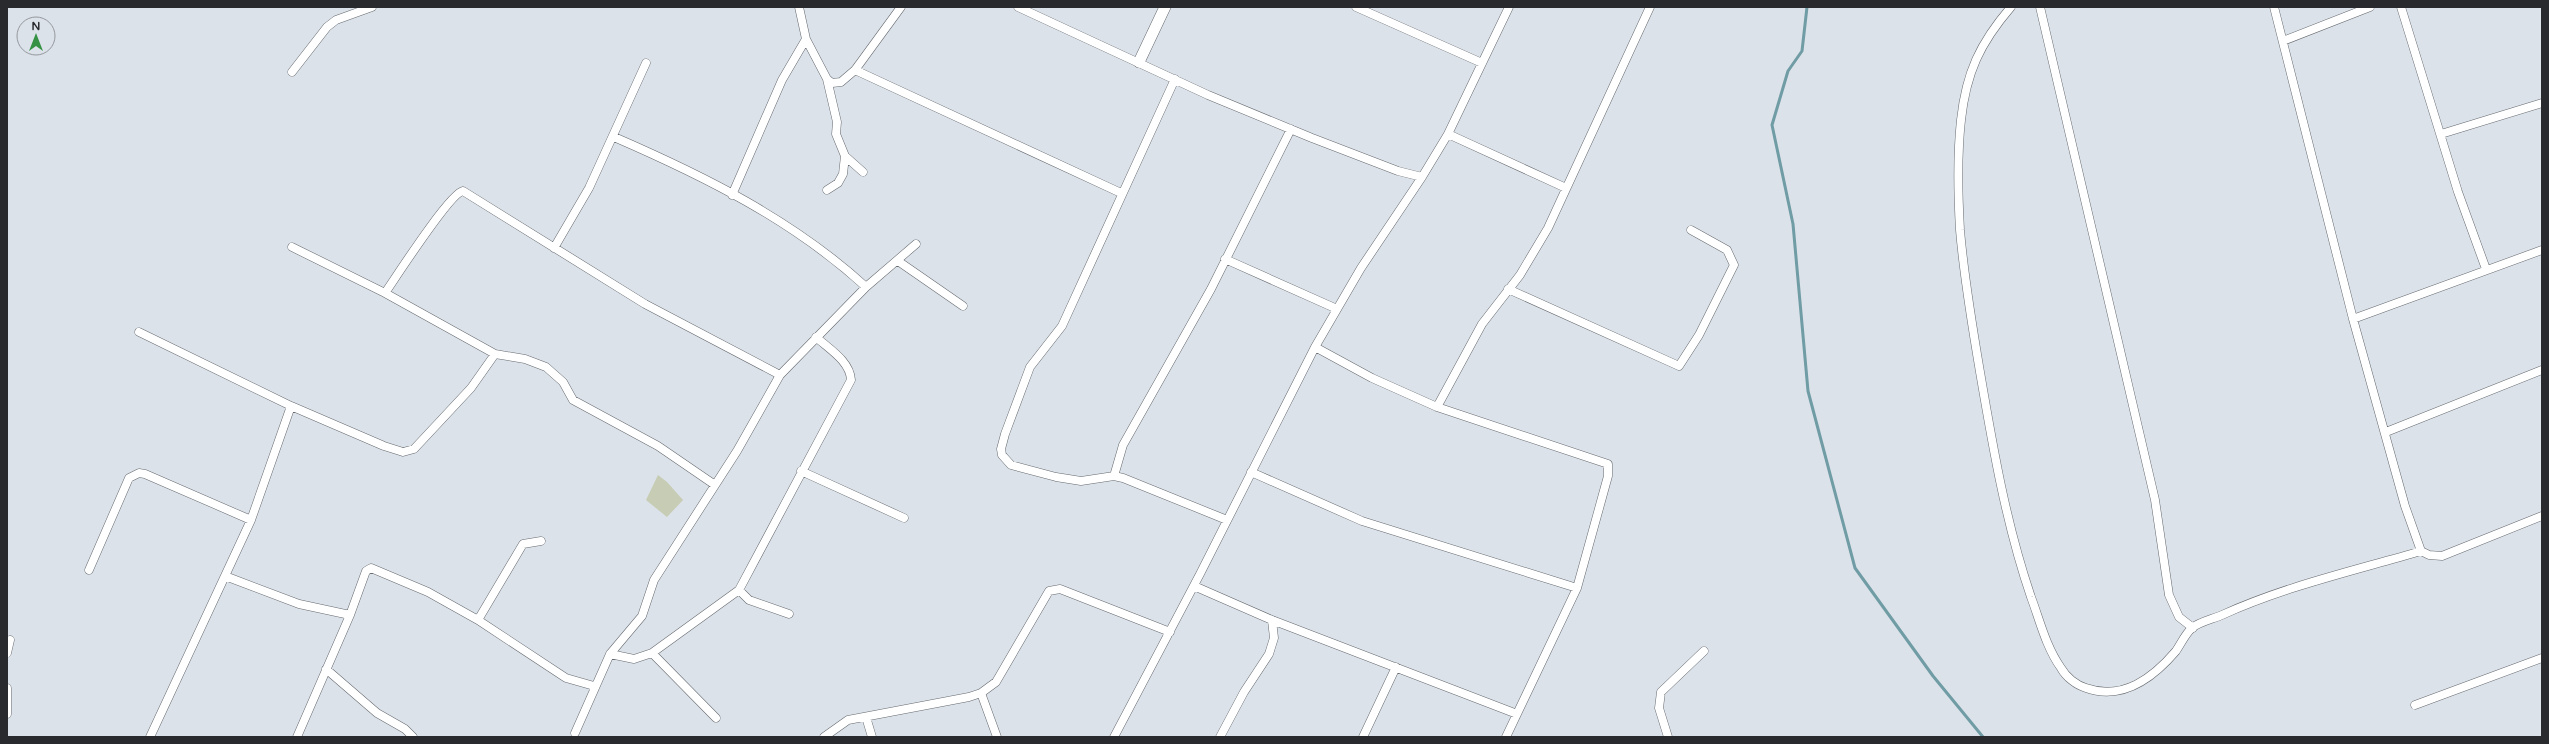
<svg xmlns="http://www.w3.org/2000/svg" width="2549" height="744" viewBox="0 0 2549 744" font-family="'Varela Round',sans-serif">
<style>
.green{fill:#c7ccb4}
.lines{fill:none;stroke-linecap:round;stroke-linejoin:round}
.stream{stroke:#709ca5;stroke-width:3}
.street-casing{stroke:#656a70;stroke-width:9}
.secondary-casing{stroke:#656a70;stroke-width:12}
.street{stroke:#fff;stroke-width:8}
.secondary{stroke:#fff;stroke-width:11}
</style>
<rect width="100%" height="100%" fill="#dce2e9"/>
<path class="green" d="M658,475L667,482L683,500L667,517L646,500Z"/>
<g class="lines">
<path class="stream" d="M1807,7L1802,51L1788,71L1772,125L1793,224L1808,391L1855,568L1933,676L1983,737"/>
<defs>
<path id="street" d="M1018,7L1208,95L1312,138L1398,171L1422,177
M1356,7L1482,63
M2011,7C1980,43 1966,73 1961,120C1957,156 1958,195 1960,230C1964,278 1972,325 1980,372C1993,448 2006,524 2031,597C2040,621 2046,647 2061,668C2066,677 2076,685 2086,688C2123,701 2153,678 2176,651C2181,644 2185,634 2192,628C2199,622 2213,619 2222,615C2286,586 2353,571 2421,551L2429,555L2442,556L2542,516
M2040,7L2155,500L2169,595L2179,617L2193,628
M2274,7L2353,319L2405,506L2421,551
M2401,7L2458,192L2486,269
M806,39L827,79L832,83L841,82L855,70L901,7
M2283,41L2370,7
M855,70L1121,193
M292,72L327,27L336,20L372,7
M827,79L837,122L836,134L845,156L843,174L838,183L827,190
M1175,79L1062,326L1030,367L1005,434L1001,449L1002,455L1011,465L1056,477L1081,481L1114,476L1123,478L1227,520
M1448,134L1566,188
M2441,134L2542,103
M614,137C704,176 793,220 866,287
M845,156L863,172
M732,195L782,80L806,39L799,7
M292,247L385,293L495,354L525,359L546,367L563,382L573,400L658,446L715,485
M554,248L589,188L646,63
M1225,259L1337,309
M898,261L963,306
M1508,289L1679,366L1699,335L1734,265L1727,250L1691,230
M385,293C396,277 450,193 463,191L645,304L780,375
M2353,319L2542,250
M139,332L291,406L384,446L403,452L414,449L471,388L495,354
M1315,347L1372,378L1437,407L1608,464V476L1577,588L1506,737
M1437,407L1482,324L1520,275L1548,228L1650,7
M2386,432L2542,370
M801,471L904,518
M1251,472L1362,521L1577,588
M1114,476L1123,445L1211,289L1291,129
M89,570L129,478L139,473L145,474L251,520
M225,576L299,604L350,615
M1194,586L1272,620L1517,714
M739,590L749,600L789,614
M478,620L523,544L541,541
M7,653L10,640
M652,653L716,718
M610,654L634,659L652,653L739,590L851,380C850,361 829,349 816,337
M326,669L377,713L405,729L413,737
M7,688V714
M981,693L997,737
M2415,705L2542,658
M866,717L872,737
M575,733L610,654L642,616L654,580L737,451L780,375L866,287L916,244
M150,737L251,520L291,406
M297,737L350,615L366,571L371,568L428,592L478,620L566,678L594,686
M824,737L848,720L969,697L981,693L996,682L1049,591L1060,589L1170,632
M1114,737L1200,574L1315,347L1361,268L1422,177L1448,134L1509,7
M1220,737L1244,692L1269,654L1274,638L1272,620
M1363,737L1396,667
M1668,737L1659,708L1661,692L1704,651"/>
<path id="secondary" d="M1139,62L1165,7"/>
</defs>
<use href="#street" class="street-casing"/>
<use href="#secondary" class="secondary-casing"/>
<use href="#street" class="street"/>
<use href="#secondary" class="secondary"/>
</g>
<rect width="2549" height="744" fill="none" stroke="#282a2d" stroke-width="16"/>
<g transform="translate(36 36)"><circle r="19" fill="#dce2e9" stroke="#94989e"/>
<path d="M0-3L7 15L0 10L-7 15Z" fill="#359244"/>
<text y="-6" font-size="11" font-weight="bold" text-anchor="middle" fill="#282a2d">N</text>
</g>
</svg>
